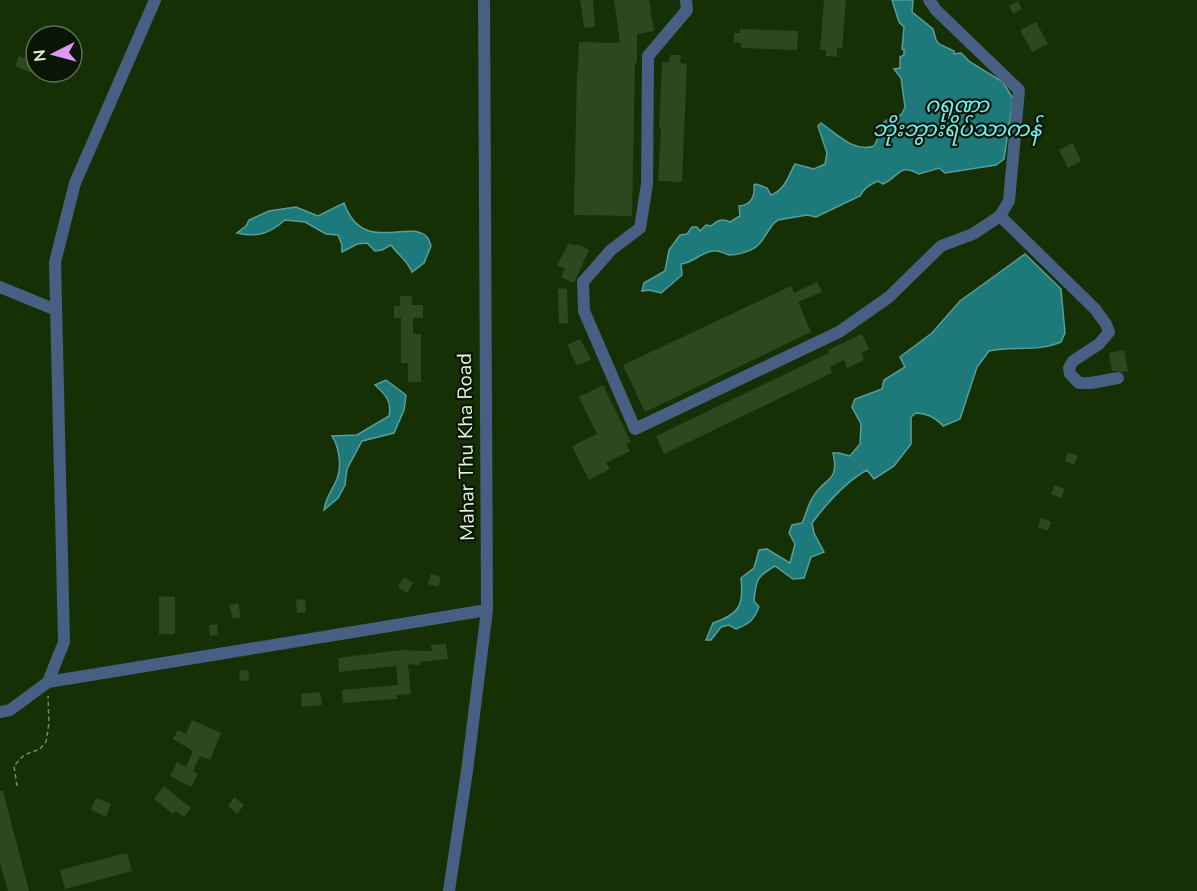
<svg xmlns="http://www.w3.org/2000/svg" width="1197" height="891" viewBox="0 0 1197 891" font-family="'Nunito Sans','Noto Sans Myanmar',sans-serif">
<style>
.water{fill:#1e797a;stroke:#599e98;stroke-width:1.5}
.building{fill:#2d481f}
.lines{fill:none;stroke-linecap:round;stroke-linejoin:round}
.path{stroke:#728866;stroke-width:1.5;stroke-dasharray:4.5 3;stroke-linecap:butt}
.minor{stroke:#465f82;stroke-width:12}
.labels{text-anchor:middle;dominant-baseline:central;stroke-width:4.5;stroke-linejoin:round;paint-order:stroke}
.street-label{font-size:20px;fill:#e4f5dd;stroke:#0a1505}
.water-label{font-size:21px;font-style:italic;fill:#73f0f1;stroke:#0a1505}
</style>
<rect width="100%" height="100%" fill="#163006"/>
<path class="water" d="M892,0H913L912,12L933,29L936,40L939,44L954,51V54L961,53L970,62L1003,82L1013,99L1004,159L996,165L945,173L939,168L919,174C897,163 901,176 883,184L878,181C870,184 864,188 860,196L816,217L807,215L778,220C768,226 766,239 757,246C752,251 737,255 730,255C723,254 719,249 712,251C699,254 694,262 681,264L682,275L661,293L649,290L642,291L644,283L665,271L669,250L680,235L687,234L692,227H697L700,231L706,225L711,226C718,220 722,218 730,222L740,216L739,206C751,205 755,197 754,185L756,184L767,188L771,195C786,189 788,176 795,164L814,169L825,164L827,153L818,126L821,123C837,134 854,153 874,146L882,130L883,123L892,116L894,119L902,114L905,107L901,78L894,69L900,68V57L904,55V50L902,49L904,27L899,22Z
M344,203C363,256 409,218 427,237C429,239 430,243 431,246L424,263L412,272C407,260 398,255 391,245L382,250L375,251L367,243L357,244L342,252V245L338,235L326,234L305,222L285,220C270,233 258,238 237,233L246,226L249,220L269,211L296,207L318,216Z
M1025,254L1061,289L1065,333L1061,342C1039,352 1013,346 989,351L977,367L960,419L943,426C935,417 928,414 916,413L911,417V444L894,466L874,479L867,470C845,482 827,503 812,523L814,533L824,552L811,557L804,578L793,579L775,566C756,577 756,580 754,601L759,607C754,620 749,624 736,629L729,625L721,627L711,640H706L713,623C740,614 744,605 741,578L754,568L759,550L767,549L790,563L795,544L789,533L792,525L802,523C806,515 808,504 813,497C824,477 840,483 833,453H839L850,456L860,444L861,424L852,407L855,399L882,389L884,380L905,367L900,357L932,333L960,301Z
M386,380L406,395L404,410L394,433L362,441L347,469L345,485L338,498L324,510C326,496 332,491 337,479C342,467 339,446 332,436L357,435L389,416C392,401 386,395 375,385Z"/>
<path class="building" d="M580,0H593L595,27L584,28Z
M614,0H649L654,31L637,34V63H635L632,216L574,215L577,71H578L579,42L620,43Z
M824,0H846L842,49L837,48V57L826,56V50H820Z
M1018,1L1022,9L1013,14L1009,6Z
M1036,22L1048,44L1032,52L1020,30Z
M740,29L798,31L797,50L741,48V43H734V33H740Z
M670,55H681L680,63L687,64L682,182L658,181L661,128H659L662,62H669Z
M19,56L36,62V72H54L51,81L15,66Z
M1073,143L1081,161L1068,168L1059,150Z
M569,243L576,246L577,244L589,250L574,283L561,277L565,269L557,265Z
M817,282L822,292L798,302L811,332L645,412L623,365L791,286L794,293Z
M567,288L568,323L559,324L558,289Z
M400,296H412V305H423V318H413V334H421V382H408V363H401V318H394V306H400Z
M862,334L869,349L861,353L864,360L847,368L844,360L830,367L832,373L664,454L656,436L829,353L828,350Z
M580,339L591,359L577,366L567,345Z
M1124,350L1128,372L1112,371L1109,353Z
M603,385L631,442L626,444L630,451L606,463L610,469L589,480L572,446L597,434L579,397Z
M1068,452L1078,456L1074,465L1065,461Z
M1055,485L1065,489L1061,498L1051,494Z
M1041,518L1051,522L1048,531L1038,527Z
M431,574L441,577L438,587L428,584Z
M404,577L413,583L407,593L398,587Z
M159,596L175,597V634H159Z
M305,599L306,612L297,613L296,600Z
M238,603L241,617L233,619L229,605Z
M217,624L218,635L210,636L209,625Z
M446,644L448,659L420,662L419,665L408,664L411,694L397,695V699L343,703L342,690L398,685L396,666L339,672L338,658L400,650L432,651L431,645Z
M248,670L249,680L240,681L239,671Z
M320,692L322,705L302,707L301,694Z
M192,720L221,733L210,760L200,756L193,771L198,774L191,787L170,776L177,762L186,767L193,751L173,739L178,730L186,734Z
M164,786L191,808L184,817L176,811L173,814L154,799Z
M0,791H3L29,891H8L0,863Z
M234,797L244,805L237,814L228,806Z
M96,798L111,804L106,817L91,810Z
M127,853L132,871L65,889L60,870Z"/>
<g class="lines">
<path class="path" d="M17,786L14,766L24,755L40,749L46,742L49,723L48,696"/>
<path class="minor" d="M686,0L687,10L648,56L647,184L640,228L611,250L583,282L584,311L635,429L839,332L889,297L941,246L973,234L1000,216L1009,201L1019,90L936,10L929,0
M1000,216L1095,309L1106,324L1109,332L1099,344L1073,361L1069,368L1070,374L1079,383H1091L1118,378
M0,287L56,310
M48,682L487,610
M0,712L10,710L48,682L64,642L55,262L75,183L155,0
M449,891L467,771L487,610L484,0"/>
</g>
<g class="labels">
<g class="street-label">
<text transform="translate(466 447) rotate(-91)">Mahar Thu Kha Road</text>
</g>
<g class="water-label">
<text x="957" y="105">ဂရုဏာ<tspan x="957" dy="24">ဘိုးဘွားရိပ်သာကန်</tspan></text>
</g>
</g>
<g transform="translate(54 54) rotate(264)"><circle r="28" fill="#0a1505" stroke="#616f5b" stroke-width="1.5"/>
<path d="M0-4.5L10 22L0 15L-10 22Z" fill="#db99f5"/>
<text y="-9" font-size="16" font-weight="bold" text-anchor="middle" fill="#e4f5dd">N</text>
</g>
</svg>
